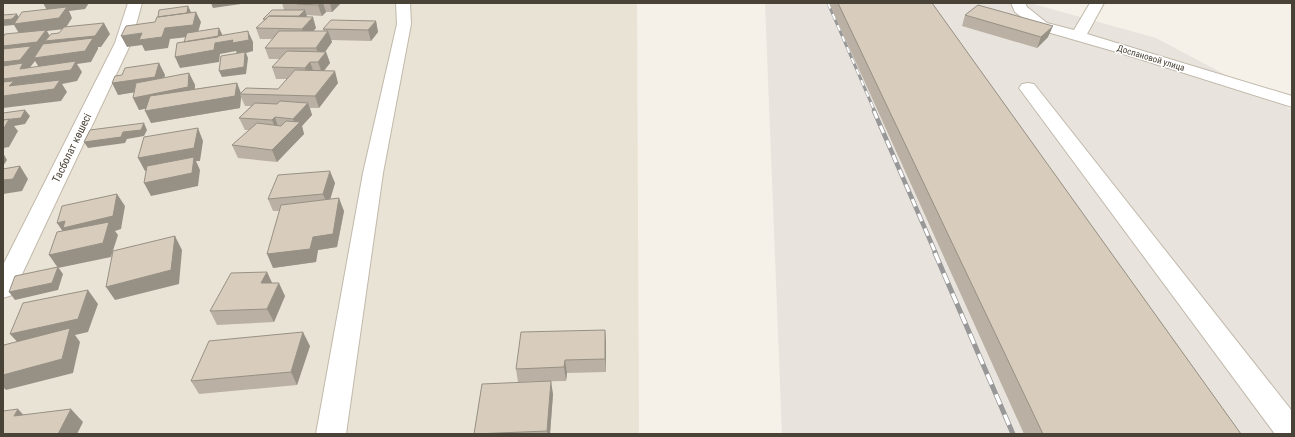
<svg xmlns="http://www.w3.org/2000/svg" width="1295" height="437" viewBox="0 0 1295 437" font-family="'Roboto Condensed',sans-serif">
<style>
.residential{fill:#e9e3d6}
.industrial{fill:#e8e3dd}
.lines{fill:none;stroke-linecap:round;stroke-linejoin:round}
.minor-casing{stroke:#c1b9aa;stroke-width:2}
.minor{fill:#fff;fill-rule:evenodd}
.rail-far2-casing{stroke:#989898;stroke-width:3}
.rail-far1-casing{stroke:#989898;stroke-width:4.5}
.rail-casing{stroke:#989898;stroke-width:5}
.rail-far2{stroke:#fff;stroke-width:2;stroke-dasharray:6;stroke-linecap:butt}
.rail-far1{stroke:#fff;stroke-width:3;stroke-dasharray:8;stroke-linecap:butt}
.rail{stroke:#fff;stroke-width:3.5;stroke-dasharray:11;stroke-linecap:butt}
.wall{fill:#bab0a3}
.shaded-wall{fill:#979084;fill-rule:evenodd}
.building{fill:#d8cdbd;stroke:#979084}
.labels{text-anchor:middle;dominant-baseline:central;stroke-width:3;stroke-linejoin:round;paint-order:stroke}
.far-street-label{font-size:9px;fill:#494236;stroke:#fff}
.street-label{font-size:11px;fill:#494236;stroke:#fff}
</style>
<rect width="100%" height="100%" fill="#f5f1e8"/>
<path class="residential" d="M3,3H637L639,434H3Z"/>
<path class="industrial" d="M765,3H1030L1156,38L1292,110V434H782Z"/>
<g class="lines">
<defs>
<path id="minor" d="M128,3H142L131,43L15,289L12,295L3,298V265L115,43Z
M396,3H410L411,24L383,173L346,434H316L363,173L397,24Z
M1011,3H1025L1027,7L1047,23L1074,30L1090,3H1104L1087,34L1292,96V107L1127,55L1037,29L1015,12Z
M1028,83L1034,84L1292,411V434H1275L1022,92L1019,88L1022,84Z"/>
</defs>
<use href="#minor" class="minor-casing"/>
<use href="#minor" class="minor"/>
<defs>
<path id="rail-far2" d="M828,3L875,112"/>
<path id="rail-far1" d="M874,111L936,254"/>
<path id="rail" d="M935,253L1013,434"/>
</defs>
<use href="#rail-far2" class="rail-far2-casing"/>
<use href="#rail-far1" class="rail-far1-casing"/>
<use href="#rail" class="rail-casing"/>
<use href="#rail-far2" class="rail-far2"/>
<use href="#rail-far1" class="rail-far1"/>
<use href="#rail" class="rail"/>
</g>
<path class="wall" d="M282,3H341L332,12H326L322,16L306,15V17L316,28L313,31H324L323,29L376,21L378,32L371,41L331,40L332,42L325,52H326L330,63L324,71L338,83L319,108H310L312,115L302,126L304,134L277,162L238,158L232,145L249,130H245L239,118L251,106H245L241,97L240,108L151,123L146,108L139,110L134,92L118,95L122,75L159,63L165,75L164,78L189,73L195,85L194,89L237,83L241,93L278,89L287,79H276L272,67L280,59H269L265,48L272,39H260L256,28L264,21L263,19L284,10Z
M829,3H932L1241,434H1024Z
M965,15L1048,37L1037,48L962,26Z
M335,183L330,199L344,211L337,247L318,250L316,262L273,268L280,211H273L268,199Z
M267,272L272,283L285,296L274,322L217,325L210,311Z
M605,330L606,343V372L567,373L566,381L518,382L516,369Z
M310,346L297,385L199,394L191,381Z
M482,384L553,394L550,434H474Z"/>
<path class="shaded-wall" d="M43,3H89L85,9L69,11L72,18L65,29L47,31L52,40L104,23L110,34L101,47H98V49L91,62L77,64L82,72L77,81L62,84L67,92L61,101L3,108V46L20,35L14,25L3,26V20L17,14L20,19L49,14ZM35,61L40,69L28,70Z
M211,3H248L213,8Z
M321,3H323L326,12L322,16L318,5Z
M330,3H341L332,12Z
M188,6L191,12L189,21L159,26Z
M305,10L307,16L298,25L296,19Z
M196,12L201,22L197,36L170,39L168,48L145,51L142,45L127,47L121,36L142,33L165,28Z
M313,17L316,28L305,40L302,29Z
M376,21L378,32L371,41L368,30Z
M1053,26L1048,37L1037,48L1041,37Z
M219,28L222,34L220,42L248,31L253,42V51L246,53L248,58L246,74L222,77L219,71L237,54L236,51L220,54L219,62L180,68L175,57Z
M328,31L332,42L320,59L316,48Z
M326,52L330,63L322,73L318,62Z
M310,62L314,73L308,80L305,68Z
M159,63L165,75L160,88L118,95L112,83Z
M335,71L338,83L319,108L315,96Z
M189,73L195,85L194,99L139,110L133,98Z
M237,83L241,94H240L241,97L240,108L151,123L145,111Z
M308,103L312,115L302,126L304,134L277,162L272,150L296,126L293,119Z
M25,110L30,116L25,124L14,126L18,131L9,147L3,148V121Z
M275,117L279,130L277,132L272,120Z
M144,123L147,130L144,136L127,139L125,143L88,148L84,142L123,132Z
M198,128L203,141L200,161H196L200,170L198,186L151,196L144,183L194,162L145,171L138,158Z
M3,153L7,160L3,166Z
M20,166L28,179L22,191L3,194V180Z
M330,171L335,183L328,207L323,194Z
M117,194L125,206L121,229L115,231L118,235L111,257L58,268L49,255L66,236L57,223Z
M339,198L344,211L337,247L318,250L316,262L273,268L267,254L313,237Z
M175,236L182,250L179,284L115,300L106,287Z
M58,267L63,274L58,290L15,300L9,292Z
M267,272L273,285L261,283Z
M279,283L285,296L274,322L267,309Z
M88,290L98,304L88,332L75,335L80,342L73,373L6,390L3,387V375L22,347L10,334Z
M605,330L606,343V372L605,359Z
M303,332L310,346L297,385L291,372Z
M565,360L567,373L566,381L564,367Z
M551,381L553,394L550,434H548L547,431Z
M18,409L31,423L14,416Z
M71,409L83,422L77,434H58Z"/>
<path class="building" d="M299,3H321L318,5L297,4Z
M838,3H932L1241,434H1043Z
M978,5L1053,26L1041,37L965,15Z
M188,6L187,13L158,17L159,10Z
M67,7L59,18L14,24L22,12Z
M272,10H305L299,16H269L266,19H263Z
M196,12L193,25L165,28L162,37L139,40L142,33L121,36L126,26L155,22L157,17Z
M17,14L12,19L3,20V15Z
M269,16L313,17L302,29L256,28Z
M331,20L376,21L368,30L323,29Z
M104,23L95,36L45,41L51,34L59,33L64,27Z
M219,28L218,37L184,42L187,33Z
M46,30L37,42L3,46V37L5,34Z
M248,31L249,40L232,43L233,40L215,43L214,50L175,57L177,43Z
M279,31H328L316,48H265Z
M93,38L85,51L34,58L43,44Z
M31,46L20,60L3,62V49Z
M287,51L326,52L318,62H310L305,68L272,67Z
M245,52L244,67L219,71L221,56Z
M76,61L71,70L3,79V66L23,63L20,69Z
M159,63L155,77L112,83L115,76L122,75L125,68Z
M295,70L335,71L315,96L240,94L246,88L278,89Z
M189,73L188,87L133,98L136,83Z
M60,80L54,89L3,96V82L14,81L9,86Z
M237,83L235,96L145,111L150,96Z
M280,101L308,103L293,119L275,117L272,120L239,118L255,103L277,104Z
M25,110L21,118L3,120V113Z
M9,119L3,130V120Z
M286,121L300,122L272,150L232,145L257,123L281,126Z
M144,123L141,130L123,132L121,137L84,142L90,130Z
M198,128L194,148L138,158L144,137Z
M194,157L192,173L144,183L147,166Z
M20,166L13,179L3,180V169Z
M330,171L323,194L268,199L278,175Z
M117,194L113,216L63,228L65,221L57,223L62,206Z
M339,198L333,234L313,237L310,249L267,254L281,205Z
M109,222L103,243L49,255L57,232Z
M175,236L171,270L106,287L113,251Z
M58,267L52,283L9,292L15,276Z
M267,272L261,283H279L267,309L210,311L231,273Z
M88,290L78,319L10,334L23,303Z
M70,328L62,359L3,375V349L4,345Z
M605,330V359L565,360L564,367L516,369L521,332Z
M303,332L291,372L191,381L209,341Z
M551,381L547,431L474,434L482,384Z
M18,409L14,416L71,409L58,434H3V411Z"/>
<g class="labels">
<g class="far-street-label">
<text transform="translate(1151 58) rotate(17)">Доспановой улица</text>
</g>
<g class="street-label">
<text transform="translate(72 148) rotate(-64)">Тасболат көшесі</text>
</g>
</g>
<rect width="1295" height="437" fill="none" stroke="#494236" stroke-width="8"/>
</svg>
